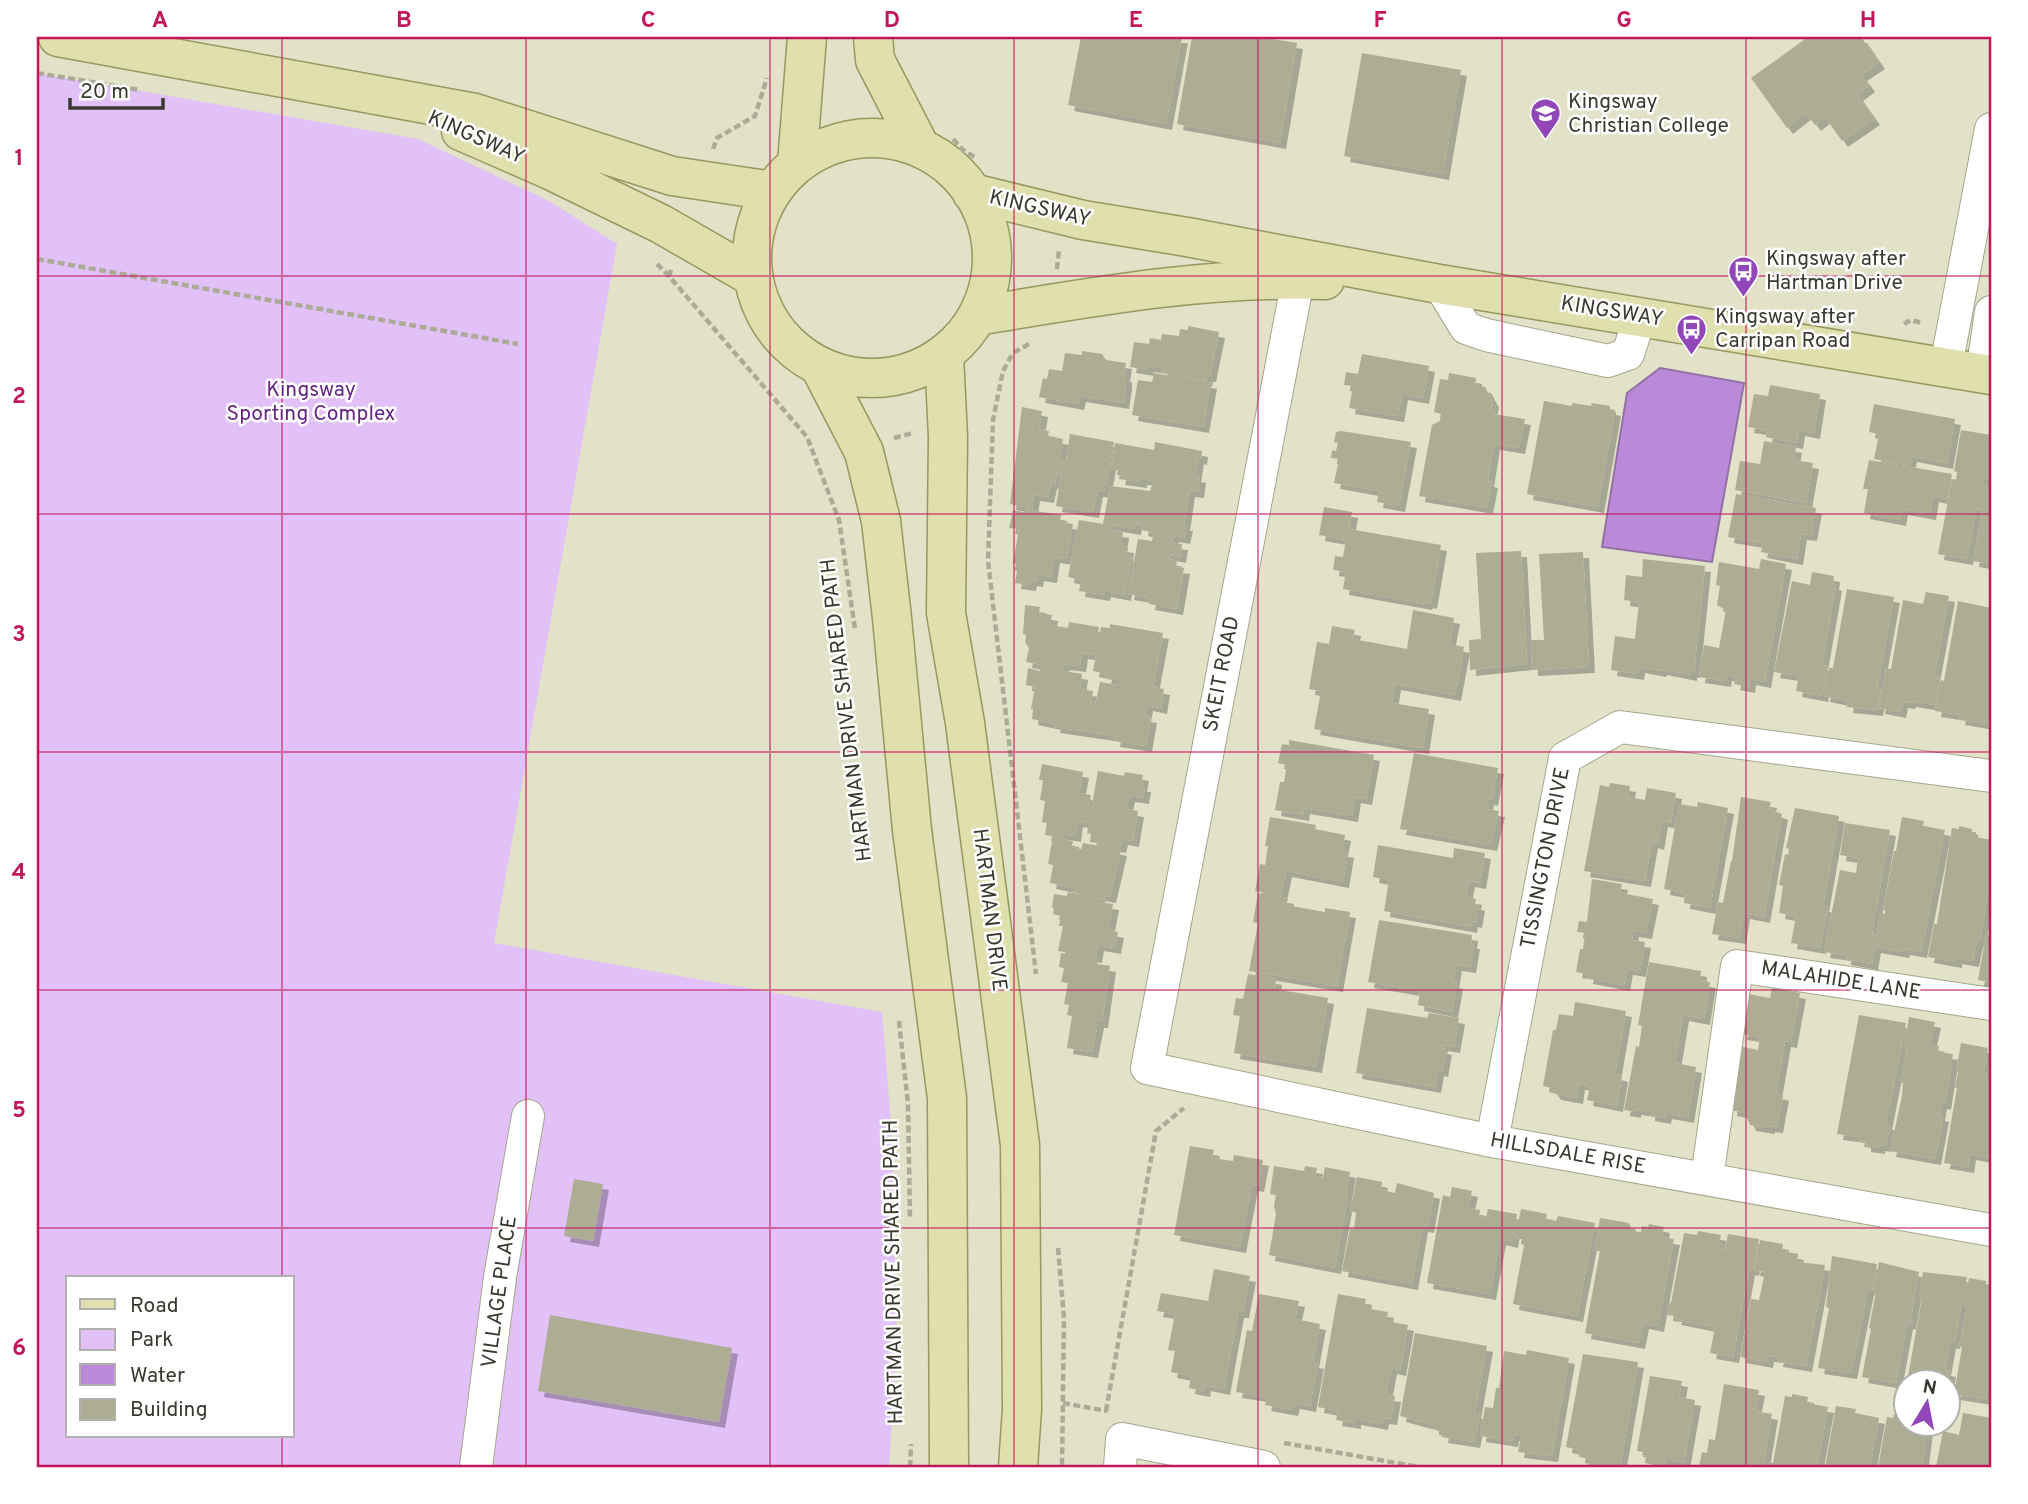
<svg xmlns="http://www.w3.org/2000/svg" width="2028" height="1504" viewBox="0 0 2028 1504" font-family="Overpass,sans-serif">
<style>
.green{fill:#e2c0f8;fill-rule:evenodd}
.water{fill:#ba89d8;stroke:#9371a5;stroke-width:2}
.building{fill:#adad94;filter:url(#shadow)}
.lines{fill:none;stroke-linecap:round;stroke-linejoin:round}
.minor-casing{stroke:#a5a68d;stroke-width:34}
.major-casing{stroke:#98975e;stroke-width:41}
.path{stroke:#abab97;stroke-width:4.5;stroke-dasharray:7 3.5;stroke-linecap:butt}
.minor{stroke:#fff;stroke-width:32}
.major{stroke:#e0dfae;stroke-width:38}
.grid{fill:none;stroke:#c2185b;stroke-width:2;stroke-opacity:0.55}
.labels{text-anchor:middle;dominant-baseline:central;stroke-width:5;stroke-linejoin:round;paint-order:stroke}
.poi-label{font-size:21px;fill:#39392f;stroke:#fff;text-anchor:start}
.street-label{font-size:21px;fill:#39392f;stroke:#fff}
.park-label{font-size:21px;fill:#642682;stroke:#fff}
.neatline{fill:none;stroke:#c2185b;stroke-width:2.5}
.grid-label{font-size:23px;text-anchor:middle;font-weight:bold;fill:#c2185b}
</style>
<defs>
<filter id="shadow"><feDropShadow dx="6" dy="6" stdDeviation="0" flood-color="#0004"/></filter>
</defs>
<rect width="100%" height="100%" fill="#e1e2c8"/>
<path class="green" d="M37,73L418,139L549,201L617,244L494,943L882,1012L892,1136L897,1338L889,1467H37ZM68,1278H292V1436H68Z"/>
<path class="water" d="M1660,368L1744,383L1712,562L1602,547L1627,393Z"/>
<path class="building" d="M1081,37H1182L1166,124L1068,105Z
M1192,37H1260L1297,43L1280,143L1177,124Z
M1808,37H1861L1879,63L1861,75L1869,86L1857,95L1874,119L1842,141L1825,117L1815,125L1806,113L1787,128L1751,78Z
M1362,53L1461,70L1443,174L1344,156Z
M1188,326L1219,332L1210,376H1207L1206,381L1161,372V368L1148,366V370L1130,367L1134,342L1149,344L1150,338L1161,340L1162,334L1179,336L1180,329L1188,330Z
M1082,351L1102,354L1106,360L1126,363L1124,376H1126V383L1123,403L1080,396L1078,404L1039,397L1043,378L1047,379L1049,369L1062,371L1065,353L1082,355Z
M1362,354L1429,366L1423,398L1402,394L1398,416L1349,408L1353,386L1344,385L1346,372L1358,374Z
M1154,373L1211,383L1203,427L1132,415L1138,380L1152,382Z
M1449,373L1476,378L1475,385L1485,387L1493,402L1491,410H1495L1494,414L1525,419L1519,448L1494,444L1488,481L1492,482L1487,508L1419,496L1432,425L1440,421L1441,414L1434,412L1440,379L1448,380Z
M1770,385L1820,394L1814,433L1799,430L1797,443L1766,437L1767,430L1748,427L1754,394L1768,396Z
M1544,401L1572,406V403L1591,406L1592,403L1610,406V409L1615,410L1598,507L1527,494Z
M1874,404L1955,419L1947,463L1911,456L1909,465L1874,459L1879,434L1869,432Z
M1022,407L1042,411L1039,429L1049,431L1048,436L1063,439L1059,460L1066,461L1070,434L1114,442L1105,492L1097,491L1093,512L1056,506L1061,474L1057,473L1055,484L1051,483L1048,497L1034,495L1032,508L1010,504Z
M1961,430L1991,435V478L1984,480L1983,484L1991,487V564L1973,561L1983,510L1976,509L1967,559L1938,554L1952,479L1956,480L1957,472L1954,471Z
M1341,431L1411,442L1399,506L1377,502L1379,491L1334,483L1339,459L1331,458L1332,450L1336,451L1338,443L1334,442L1336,432Z
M1764,441L1796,447L1794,460L1813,463L1806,503L1735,490L1740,461L1760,464Z
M1155,442L1202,451L1201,459L1198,458L1195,476L1200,477L1198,492L1189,491L1184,525H1187L1184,538L1173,536L1172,543L1182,544L1180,557L1170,555L1169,559L1177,561L1176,567L1184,568L1177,609L1149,604L1150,598L1128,594L1138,539L1152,541L1154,533L1142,530L1143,525L1136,524L1135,529L1111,525L1110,530L1123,532L1121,546L1128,547L1127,555H1132L1125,595L1105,591L1104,595L1079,591L1081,580L1068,577L1079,520L1103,524L1110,486L1150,491L1152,485H1154L1155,481L1141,479V482L1119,479L1121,471L1111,469L1115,443L1154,450Z
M1869,460L1952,474L1947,499L1933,496L1930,514L1902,509L1900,520L1864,513L1868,489H1863Z
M1736,494L1816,508L1811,535L1801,534L1797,559L1761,552L1763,543L1728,537Z
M1324,507L1352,512L1349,529L1441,545L1431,603L1427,602L1426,604L1343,589L1346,572L1333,570L1335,556L1343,557L1346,540L1319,535Z
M1024,509L1061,515L1060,522L1073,524L1067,559L1054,557L1051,577L1038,575L1037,581L1031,580L1030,585L1015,583L1017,571H1014L1016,564L1013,563L1019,529L1009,528L1013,510L1024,512Z
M1521,551L1527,664L1470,670L1469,640L1481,639L1476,553Z
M1583,552L1589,667L1532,670L1531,640H1544L1539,554Z
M1643,559L1705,566L1694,672H1691V675L1661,669L1660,671L1639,667L1638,674L1611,670L1615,636L1635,639L1639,602L1624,600L1626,575L1642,577Z
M1761,559L1786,564L1765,682L1750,679L1749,687L1734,684L1736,677L1726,675L1725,681L1699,677L1704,645L1719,648L1726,610L1717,605L1720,586L1716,585L1719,562L1759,569Z
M1812,572L1834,576L1833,584L1836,585L1822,665L1828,666L1822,696L1796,691L1799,676L1774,672L1792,581L1810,585Z
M1847,589L1894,597L1877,689L1881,690L1877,710L1847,707L1848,701L1824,696L1829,668H1833Z
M1926,592L1949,596L1934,676L1940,677L1935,705L1910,701L1909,703L1902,702L1900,712L1879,708L1886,668L1891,669L1903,600L1923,604Z
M1958,601L1991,608V708L1988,724L1959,719L1960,715L1935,711L1941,680L1944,681Z
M1025,605L1040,607L1039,613L1052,615L1050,625L1068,628L1069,622L1099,627L1094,655L1082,653L1080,666L1064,664L1063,669L1026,662L1029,648L1025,642L1026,635L1023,634Z
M1413,610L1454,618L1449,644L1464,647L1455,695L1395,684L1392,703L1429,709L1423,748L1314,729L1321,691L1309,689L1317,642L1329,644L1332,626L1355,630L1353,639L1407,649Z
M1110,624L1163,633L1153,687L1164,689L1161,708L1147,705L1145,716L1151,717L1146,746L1114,741L1115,736L1054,727L1055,724L1032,719L1033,709H1031L1035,687L1026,685L1028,668L1040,671L1041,667L1082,674L1080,689L1093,691L1091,705L1095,706L1100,682L1118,685V680L1105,678L1106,674L1093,671L1101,627L1110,628Z
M1289,740L1374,755L1366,799L1355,797L1352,816L1304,808L1303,815L1275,810L1280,782H1284L1287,765L1278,763L1282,744L1289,745Z
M1414,753L1498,768L1492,800L1488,799L1486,809L1499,811L1491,845L1400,829Z
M1042,764L1083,772L1079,793L1091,795L1086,823L1077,821L1075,836L1063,834L1062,839L1073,841L1072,847L1081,849L1083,843L1121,850L1110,897L1074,891V888L1050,883L1053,865L1048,864L1053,836L1045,835L1047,823L1042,822L1045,801L1040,800L1043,780H1039Z
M1098,771L1124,776L1125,772L1143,775L1141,786H1145L1143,798L1129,796L1126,809L1138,811L1133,841L1122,839L1120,847L1090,842L1091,834L1087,833Z
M1610,783L1630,786L1628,797L1645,800L1647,788L1676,793L1671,823L1662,821L1658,844L1652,842L1645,881L1584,871L1600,785L1609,787Z
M1741,797L1771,802L1769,809L1782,814L1764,917L1744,913L1740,938L1712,934L1718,902L1723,903L1731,861H1732Z
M1698,802L1728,808L1710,908L1684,903L1685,893L1664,889L1679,804L1697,807Z
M1795,808L1839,816L1823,906L1828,907L1820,948L1791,943L1796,916L1779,913L1783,886L1779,885L1785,854L1788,855L1789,849L1786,848Z
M1270,817L1316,825L1315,829L1345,835L1342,851L1348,852L1343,882L1286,871L1281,895L1255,891L1260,864L1265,865L1268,846H1265Z
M1902,817L1924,821L1923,826L1945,830L1921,952L1904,949L1903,952L1875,947L1872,964L1845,959V955L1824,952L1840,870L1856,873L1858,858L1840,855L1845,823L1890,830L1872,934L1877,935L1880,913L1885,914V910H1883L1894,851H1896Z
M1959,826L1972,829V832H1976V837L1991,840V870L1980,941H1977L1973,961L1956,958V962L1928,957L1934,924H1937L1952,828L1959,829Z
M1378,845L1453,858L1454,848L1485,853L1480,883L1469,881L1466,897L1476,899L1475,904L1479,905L1476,922L1472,921L1471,927L1384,911L1389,880L1373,877Z
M1592,879L1622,884L1620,893L1653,899L1646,933L1633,931L1632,940L1645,942L1640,971L1627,969L1624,985L1587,978L1588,974L1576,972L1580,949H1583L1585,933L1577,932L1579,921L1587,922Z
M1068,892L1106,899L1105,903L1113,904L1108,930L1118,932L1115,948L1098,945L1096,957L1058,951L1063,926H1059L1061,916L1053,914L1054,909L1052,908L1054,894L1067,896Z
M1258,893L1288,898L1286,905L1325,912V908L1350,912L1337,986L1249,971L1258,923L1253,922Z
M1379,920L1472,935L1471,943H1474L1470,967L1456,965L1453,982L1457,983L1452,1012L1418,1005L1420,991L1368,982Z
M1986,935H1991V982L1978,980Z
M1061,953L1098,960L1097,964L1110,966L1102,1022H1098L1092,1052L1067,1048L1072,1016L1067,1015L1069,1005L1064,1004L1068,983L1061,982L1064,968L1059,967Z
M1649,962L1701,971L1700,980L1710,982L1704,1019L1683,1015L1675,1063L1696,1067L1688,1117L1666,1113L1665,1118L1649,1115V1111L1635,1109V1112L1624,1110L1636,1046L1639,1047L1642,1026L1638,1025Z
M1248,974L1276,979L1275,989L1328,998L1316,1067L1234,1053L1240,1016L1233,1015L1236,998L1243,999Z
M1772,988L1800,993L1791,1042L1785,1041L1776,1093L1783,1095L1777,1127L1769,1126V1128L1750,1125L1745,1113L1731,1110L1738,1046L1758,1050L1760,1037L1741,1034L1748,994L1770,998Z
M1575,1002L1626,1011L1615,1074L1622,1076L1617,1106L1587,1100L1590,1086L1579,1084L1577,1098L1555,1094L1551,1088L1543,1086L1553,1030H1556L1559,1014L1573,1016Z
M1367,1008L1427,1018L1429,1013L1459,1018L1454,1047L1442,1045L1441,1048L1446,1049L1442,1071L1438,1070L1435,1087L1356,1073Z
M1859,1015L1906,1023L1886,1124H1890L1886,1146L1879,1145V1148L1865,1146V1142L1858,1141L1859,1137L1837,1134Z
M1909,1017L1935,1022L1930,1044L1939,1046L1938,1052L1953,1054L1945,1104L1941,1103L1939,1115L1943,1116L1935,1159L1890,1151L1902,1096L1903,1083H1901L1907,1047H1904Z
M1961,1043L1988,1048L1983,1073L1991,1075V1158L1970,1154L1968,1167L1944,1163L1957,1088H1955L1958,1072H1956Z
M1190,1146L1214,1150L1212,1158L1233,1161L1234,1155L1263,1160L1258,1186L1252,1185L1240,1247L1174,1235Z
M1274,1166L1304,1171L1305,1166L1317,1168L1315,1177L1323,1178L1325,1167L1350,1172L1346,1195H1348L1335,1268L1269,1255L1276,1214L1274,1206L1276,1195L1270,1194Z
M1357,1177L1382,1182L1381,1190L1395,1193L1397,1183L1434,1193L1428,1227L1422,1226L1412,1284L1342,1271L1350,1228L1354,1229L1356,1213L1350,1211Z
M574,1179L603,1184L593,1241L564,1236Z
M1452,1187L1472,1191L1468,1208L1480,1210L1479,1216L1486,1218L1488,1209L1517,1214L1512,1242L1500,1239L1490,1294L1427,1283L1443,1195L1450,1197Z
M1521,1209L1547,1214L1546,1219L1556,1221L1558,1216L1595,1223L1577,1316L1513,1304L1525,1240L1515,1238Z
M1600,1218L1629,1223L1632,1231L1641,1232L1642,1226L1648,1227L1649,1224L1664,1227L1662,1237L1674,1239L1658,1326L1643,1323L1639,1343L1585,1333L1600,1251H1596L1595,1246Z
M1698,1231L1721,1235L1718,1248L1725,1249L1728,1234L1759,1239L1753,1270L1749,1269L1733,1357L1710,1353L1715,1327L1675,1319L1676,1316L1667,1315L1669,1303H1671L1684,1233L1697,1235Z
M1760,1240L1783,1244L1782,1251L1798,1254L1797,1262L1825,1265L1806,1366L1777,1361L1778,1357L1768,1356L1767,1362L1740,1357L1751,1299L1759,1300L1765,1272L1754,1270Z
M1832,1256L1877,1264L1872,1290L1868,1289L1851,1373L1818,1368L1829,1308L1826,1307Z
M1879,1262L1919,1272L1910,1324L1907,1323L1896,1383L1862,1377L1871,1329L1869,1328L1876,1292H1873Z
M1214,1269L1250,1276L1243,1312H1238L1224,1389L1205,1385L1204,1391L1189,1388L1191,1376L1171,1372L1175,1351L1168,1350L1175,1314L1157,1311L1161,1293L1208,1301Z
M1923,1272L1967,1277L1954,1343L1950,1342L1945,1370L1950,1371L1948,1382H1907L1922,1298H1919Z
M1969,1278L1986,1281V1284L1991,1285V1369L1986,1399L1954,1394L1962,1347H1959L1967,1307L1964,1306Z
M1259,1294L1299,1301L1295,1319L1320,1324L1313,1362L1318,1363L1310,1406L1294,1403L1292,1410L1265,1405L1267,1397L1236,1392L1247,1330L1252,1331Z
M1338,1294L1366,1299L1364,1308L1388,1312L1386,1321L1408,1325L1400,1370L1391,1368L1386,1395L1395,1396L1391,1419L1383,1418L1382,1424L1355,1419V1423L1336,1420L1338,1411L1318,1407Z
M550,1315L732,1348L719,1422L538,1391Z
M1415,1333L1487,1346L1475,1413H1480L1474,1442L1442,1437L1443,1431L1433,1429V1425L1400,1416Z
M1527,1350L1569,1358L1552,1456L1518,1452L1521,1436L1513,1435L1512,1441L1480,1436L1485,1407L1493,1408L1496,1388H1499L1504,1351L1526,1355Z
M1583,1354L1638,1362L1620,1467L1588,1466L1590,1459L1579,1457L1580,1450L1566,1447Z
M1650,1376L1682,1381L1679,1397L1695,1400L1684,1463L1666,1459L1665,1467L1645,1463L1646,1456L1642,1455L1643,1452L1637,1451Z
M1724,1384L1759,1390L1755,1411L1772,1414L1763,1467H1699L1702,1452L1707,1453L1709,1439L1715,1440Z
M1792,1394L1808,1397L1807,1403L1828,1407L1817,1467H1768L1769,1462L1773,1463L1785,1396L1792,1397Z
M1836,1406L1856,1409L1855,1413L1879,1418L1870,1467H1825Z
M1963,1413L1991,1418L1989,1440H1991V1467H1936L1943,1431L1959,1435Z
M1894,1414L1906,1416V1424L1927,1427L1922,1467H1878L1887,1417L1893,1418Z"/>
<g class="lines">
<defs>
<path id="minor" d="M1298,280L1147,1068L1492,1141L1991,1230
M1439,284L1466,328L1486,335L1608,361L1628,354L1640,317
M1946,366L1991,129
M1982,373L1991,312
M1492,1141L1565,758L1620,727L1991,776
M1707,1178L1737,966L1991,1004
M476,1467L500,1277L528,1116
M1120,1467L1122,1439L1264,1467"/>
<path id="major" d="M58,37L475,113L672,176L772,191
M873,37L875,60L919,145
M461,131L550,170L661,224L753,277
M752 258a120 120 0 1 1 240 0a120 120 0 1 1-240 0Z
M797,164L807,37
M972,193L1083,220L1187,237L1439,284L1991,375
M977,316C1092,297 1208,276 1325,280
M944,355L948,437L946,613L965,723L1020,1145L1022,1409L1018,1467
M820,367L864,452L881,521L892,618L912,830L947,1098L949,1467"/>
</defs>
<use href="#minor" class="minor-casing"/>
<use href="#major" class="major-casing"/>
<path class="path" d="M37,73L140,90
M953,139L963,150L976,158
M713,149L717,138L755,116L767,78
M37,259L518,344
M657,264L669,276
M1057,269L1059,249
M671,270L669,276L807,437L839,520L855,629
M1904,324L1911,320L1922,323
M1029,344L1013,353L1003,371L993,420L988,561L1036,974
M894,438L913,433
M899,1021L908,1104L910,1218
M1058,1248L1064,1318L1062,1467
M1063,1403L1107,1411
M1106,1411L1156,1131L1184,1108
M1284,1443L1419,1467
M910,1467L911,1444"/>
<use href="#minor" class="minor"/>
<use href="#major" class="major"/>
</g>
<path class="grid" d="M282,37V1278M526,37V1467M770,37V1467M1014,37V1467M1258,37V1467M1502,37V1467M1746,37V1467M37,276H1991M37,514H1991M37,752H1991M37,990H1991M37,1228H1991M282,1436V1467"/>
<defs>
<symbol id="school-pin" viewBox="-11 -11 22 30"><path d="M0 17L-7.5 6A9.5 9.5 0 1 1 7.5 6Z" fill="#9247b9" stroke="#fff"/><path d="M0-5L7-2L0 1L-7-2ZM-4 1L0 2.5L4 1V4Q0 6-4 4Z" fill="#fff"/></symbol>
<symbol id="bus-pin" viewBox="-11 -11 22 30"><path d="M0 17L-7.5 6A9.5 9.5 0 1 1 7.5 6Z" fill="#9247b9" stroke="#fff"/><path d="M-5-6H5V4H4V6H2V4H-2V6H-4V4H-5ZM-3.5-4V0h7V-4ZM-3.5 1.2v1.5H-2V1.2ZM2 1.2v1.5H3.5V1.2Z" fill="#fff"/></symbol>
</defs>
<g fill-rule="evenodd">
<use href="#school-pin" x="1528" y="96" width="35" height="47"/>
<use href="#bus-pin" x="1726" y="254" width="35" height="47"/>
<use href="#bus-pin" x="1674" y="312" width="35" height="47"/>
</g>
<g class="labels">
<g class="poi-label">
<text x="1568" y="102">Kingsway<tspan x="1568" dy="24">Christian College</tspan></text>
<text x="1766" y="259">Kingsway after<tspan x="1766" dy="24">Hartman Drive</tspan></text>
<text x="1715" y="317">Kingsway after<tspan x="1715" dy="24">Carripan Road</tspan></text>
</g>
<g class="street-label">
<text transform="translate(476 138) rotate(24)">KINGSWAY</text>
<text transform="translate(1040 209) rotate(13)">KINGSWAY</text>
<text transform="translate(1612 312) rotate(9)">KINGSWAY</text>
<text transform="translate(1222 674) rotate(-79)">SKEIT ROAD</text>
<text transform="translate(847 710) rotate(-97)">HARTMAN DRIVE SHARED PATH</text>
<text transform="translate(1546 858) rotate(-79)">TISSINGTON DRIVE</text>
<text transform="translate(989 910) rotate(83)">HARTMAN DRIVE</text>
<text transform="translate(1841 981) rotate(9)">MALAHIDE LANE</text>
<text transform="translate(1568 1154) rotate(10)">HILLSDALE RISE</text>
<text transform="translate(894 1272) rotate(-91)">HARTMAN DRIVE SHARED PATH</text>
<text transform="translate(500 1292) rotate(-82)">VILLAGE PLACE</text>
</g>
<g class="park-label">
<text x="311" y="390">Kingsway<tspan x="311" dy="24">Sporting Complex</tspan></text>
</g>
</g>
<rect width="2028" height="1504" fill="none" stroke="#ffffff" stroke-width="77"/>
<rect x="66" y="1276" width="228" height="161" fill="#ffffff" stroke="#b0b0ac" stroke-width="2"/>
<rect x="80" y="1299" width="35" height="10" fill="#e0dfae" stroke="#b0b0ac" stroke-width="2"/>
<text x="130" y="1312" font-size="21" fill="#39392f">Road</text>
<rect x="80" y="1329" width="35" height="21" fill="#e2c0f8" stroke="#b0b0ac" stroke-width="2"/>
<text x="130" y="1346" font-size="21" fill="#39392f">Park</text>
<rect x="80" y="1364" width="35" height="21" fill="#ba89d8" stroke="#b0b0ac" stroke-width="2"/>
<text x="130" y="1382" font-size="21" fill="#39392f">Water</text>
<rect x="80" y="1399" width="35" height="21" fill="#adad94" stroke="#b0b0ac" stroke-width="2"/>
<text x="130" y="1416" font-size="21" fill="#39392f">Building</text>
<g transform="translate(1927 1403) rotate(10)"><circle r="33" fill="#ffffff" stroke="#b0b0ac" stroke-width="2"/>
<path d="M0-5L12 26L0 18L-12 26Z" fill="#9247b9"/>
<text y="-10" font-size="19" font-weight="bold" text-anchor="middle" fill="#39392f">N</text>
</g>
<path d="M70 98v10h93v-10" fill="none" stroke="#39392f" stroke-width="3.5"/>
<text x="80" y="98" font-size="21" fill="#39392f" stroke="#ffffff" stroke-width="5" paint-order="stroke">20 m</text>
<rect x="38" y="38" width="1952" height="1428" class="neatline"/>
<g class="grid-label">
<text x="160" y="27">A</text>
<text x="404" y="27">B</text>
<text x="648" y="27">C</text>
<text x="892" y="27">D</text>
<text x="1136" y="27">E</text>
<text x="1380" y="27">F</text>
<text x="1624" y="27">G</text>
<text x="1868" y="27">H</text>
<text x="19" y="165">1</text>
<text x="19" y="403">2</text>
<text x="19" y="641">3</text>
<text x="19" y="879">4</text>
<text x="19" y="1117">5</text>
<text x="19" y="1355">6</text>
</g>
</svg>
